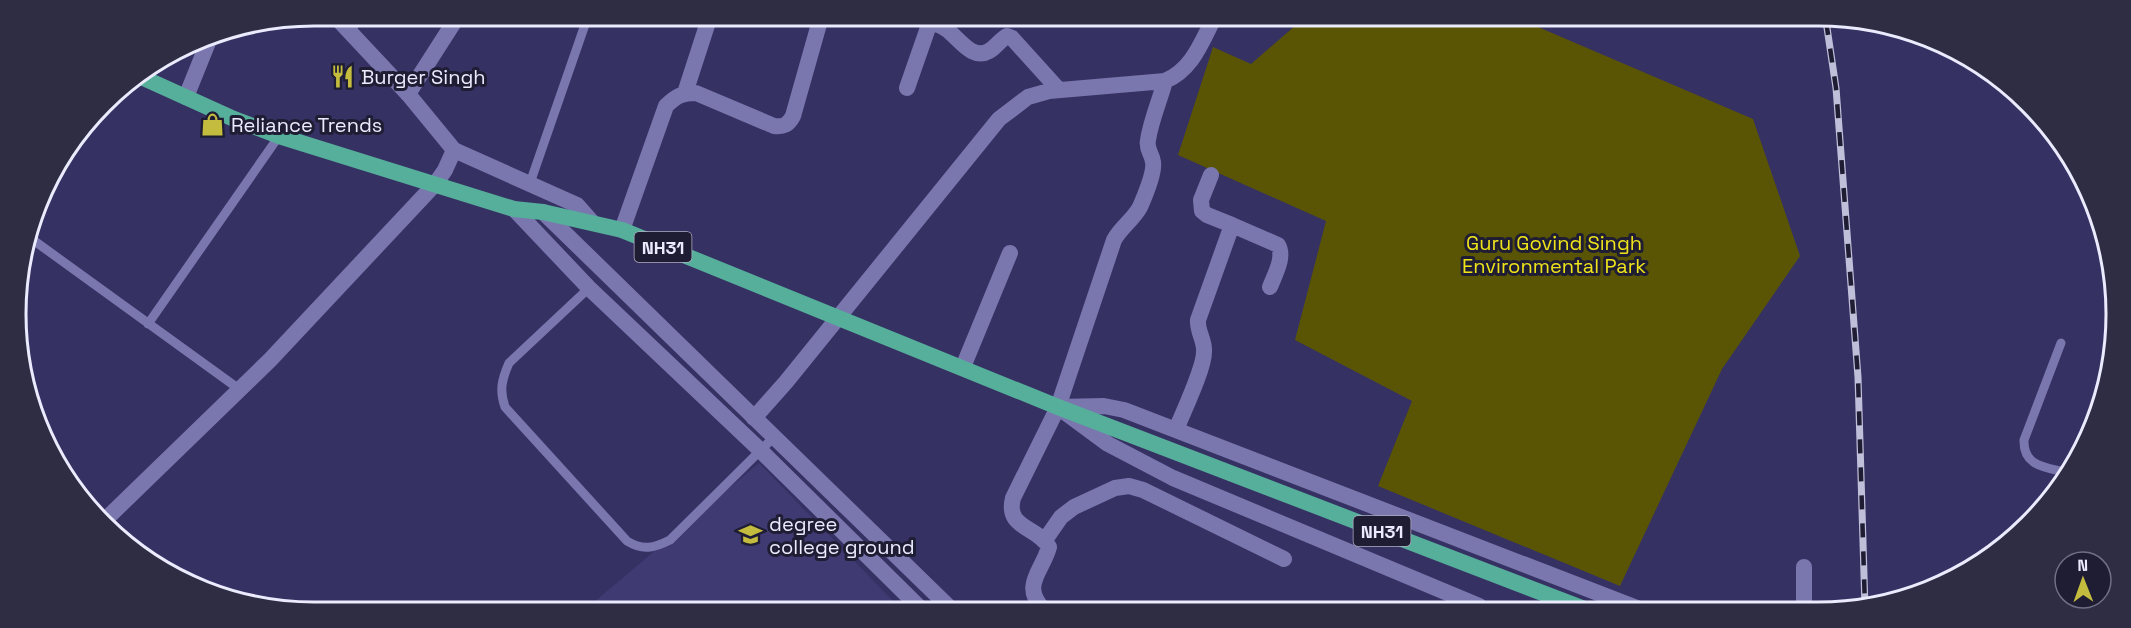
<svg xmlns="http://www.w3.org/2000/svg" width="2131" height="628" viewBox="0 0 2131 628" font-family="'Space Grotesk',sans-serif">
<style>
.built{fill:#403a72}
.green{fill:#5a5505}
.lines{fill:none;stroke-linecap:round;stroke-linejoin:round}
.service{stroke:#7a77af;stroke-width:9}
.minor{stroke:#7a77af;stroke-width:16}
.tertiary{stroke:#7a77af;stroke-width:16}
.trunk{stroke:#56af9a;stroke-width:16}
.rail-casing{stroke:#c0bfd9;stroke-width:7}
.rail{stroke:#1f1d34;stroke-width:4.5;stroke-dasharray:14;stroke-linecap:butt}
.labels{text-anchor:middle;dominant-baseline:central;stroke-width:6;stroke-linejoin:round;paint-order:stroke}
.shield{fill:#1f1d34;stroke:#aeadc1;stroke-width:1.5}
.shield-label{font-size:18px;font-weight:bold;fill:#ebebfe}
.poi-label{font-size:20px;fill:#ebebfe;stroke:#1f1d34;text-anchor:start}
.park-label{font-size:20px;fill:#efe41a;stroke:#1f1d34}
.rim{fill:none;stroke:#ebebfe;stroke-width:3}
</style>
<rect width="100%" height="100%" fill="#363163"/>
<path class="built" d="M759,463L898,606L896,609L587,608Z"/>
<path class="green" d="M1303,19L1539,20L1538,27L1753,119L1800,256L1722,369L1620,586L1378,486L1412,401L1295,340L1326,221L1178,155L1213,47L1251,64Z"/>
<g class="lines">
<path class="service" d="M530,183L588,16
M29,237L239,389
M589,288L509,363C502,379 499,390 505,407L627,541C643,551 654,548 670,540L773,438
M148,324L279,136
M2061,343L2024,440C2023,467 2046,467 2068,473"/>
<path class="minor" d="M916,17C926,21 938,23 946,29C959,38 972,61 989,51C996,47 1000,40 1007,36L1012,38L1059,90
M348,29L356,15
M907,88L930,22
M685,93L710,16
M408,94L458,16
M186,97L211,35
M1232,225L1278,245C1285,257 1275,274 1270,287
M622,230L666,106C676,96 682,93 696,93L774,126C784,127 788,125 793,116L821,17
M963,367L1010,253
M1059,407L1104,406L1124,410L1642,610
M1066,413L1108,444L1173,478L1479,606L1483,610
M754,418L786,382L999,119L1028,97L1049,91L1165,81C1192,70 1201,43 1214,18
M1176,430C1183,412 1204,369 1204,352C1205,340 1197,332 1198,320L1232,225L1207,215L1202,211L1201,200L1211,175
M1045,540L1061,517L1074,507L1115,488L1129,486L1143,490L1284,559
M1043,609C1021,585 1042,572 1049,547C1037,526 1005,529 1013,498L1058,407L1114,240C1121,227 1133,220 1140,207C1144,198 1155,172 1153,162C1152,153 1146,150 1148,140C1151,120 1160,100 1165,81
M1804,610V567"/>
<path class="tertiary" d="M454,150L577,205L592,222
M514,209L589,288L760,450L921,609
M543,212L951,609
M105,520L270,360L436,183L445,170L454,150L408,94L334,15"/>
<path class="trunk" d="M139,76L234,119L279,136L514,209L543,212L622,230L1058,407L1587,610"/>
<defs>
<path id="rail" d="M1826,21L1836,88L1858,377L1865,608"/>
</defs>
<use href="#rail" class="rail-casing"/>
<use href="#rail" class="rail"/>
</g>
<defs>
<symbol id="restaurant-bare" viewBox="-9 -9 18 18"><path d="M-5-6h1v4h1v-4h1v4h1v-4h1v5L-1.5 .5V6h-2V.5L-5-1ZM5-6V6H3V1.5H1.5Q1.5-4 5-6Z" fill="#c4bc3e" stroke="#1f1d34" stroke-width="2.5" paint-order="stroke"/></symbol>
<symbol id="shop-bare" viewBox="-9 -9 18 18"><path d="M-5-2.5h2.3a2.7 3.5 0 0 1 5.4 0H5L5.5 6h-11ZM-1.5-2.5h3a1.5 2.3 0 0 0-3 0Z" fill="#c4bc3e" stroke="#1f1d34" stroke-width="2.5" paint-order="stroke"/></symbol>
<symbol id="university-bare" viewBox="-9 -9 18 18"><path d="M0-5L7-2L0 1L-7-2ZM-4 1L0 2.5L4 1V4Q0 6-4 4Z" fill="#c4bc3e" stroke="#1f1d34" stroke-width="2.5" paint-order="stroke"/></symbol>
</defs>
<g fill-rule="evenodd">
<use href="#restaurant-bare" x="326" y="60" width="33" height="33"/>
<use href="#shop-bare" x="196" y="108" width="33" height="33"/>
<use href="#university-bare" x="734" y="518" width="33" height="33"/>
</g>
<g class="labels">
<g class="shield">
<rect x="634.5" y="232" width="57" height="30" rx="4.5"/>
<rect x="1353.5" y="516" width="57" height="30" rx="4.5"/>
</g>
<g class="shield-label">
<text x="663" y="247">NH31</text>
<text x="1382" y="531">NH31</text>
</g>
<g class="poi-label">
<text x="361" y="77">Burger Singh</text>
<text x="231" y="125">Reliance Trends</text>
<text x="769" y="524">degree<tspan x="769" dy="23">college ground</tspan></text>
</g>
<g class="park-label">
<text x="1554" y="243">Guru Govind Singh<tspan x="1554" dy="23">Environmental Park</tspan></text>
</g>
</g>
<path d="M0 0H2131V628H0ZM314 26H1818A288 288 0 0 1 2106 314V314A288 288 0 0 1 1818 602H314A288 288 0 0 1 26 314V314A288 288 0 0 1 314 26Z" fill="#2f2d44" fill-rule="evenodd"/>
<path class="rim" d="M314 26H1818A288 288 0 0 1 2106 314V314A288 288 0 0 1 1818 602H314A288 288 0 0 1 26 314V314A288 288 0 0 1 314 26Z"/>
<g transform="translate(2083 580) rotate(359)"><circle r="28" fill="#1f1d34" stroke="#716f85" stroke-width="1.5"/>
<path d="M0-4.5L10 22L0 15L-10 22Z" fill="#c4bc3e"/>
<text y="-9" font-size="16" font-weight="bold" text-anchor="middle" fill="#ebebfe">N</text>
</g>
</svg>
